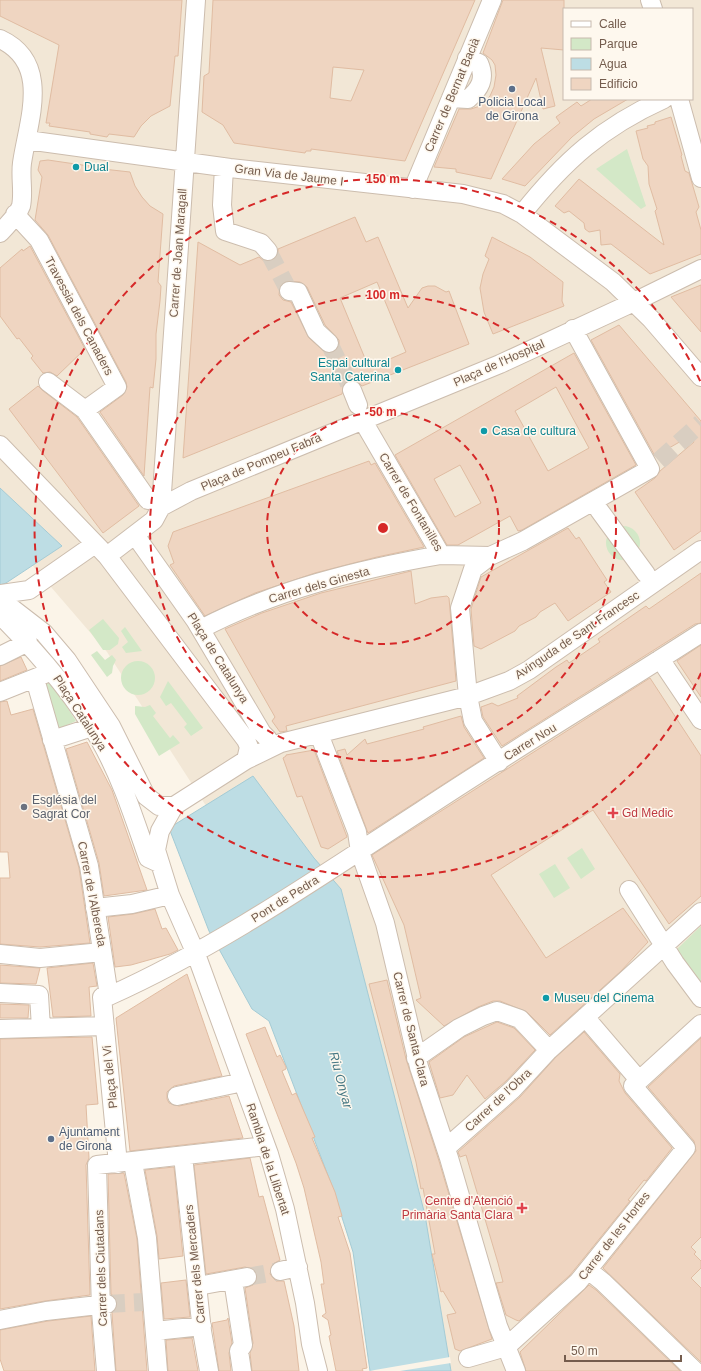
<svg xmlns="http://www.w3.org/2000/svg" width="701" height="1371" viewBox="0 0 701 1371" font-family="Arial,sans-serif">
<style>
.residential{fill:#f2e7d6;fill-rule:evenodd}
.green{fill:#d3e8c7}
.water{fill:#bddde4;stroke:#a4cbd5}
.pier{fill:#fbf4e8}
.building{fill:#efd5c1;stroke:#e0bca2;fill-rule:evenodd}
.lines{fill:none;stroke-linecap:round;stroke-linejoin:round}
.street-tunnel{stroke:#d9cec1;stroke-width:18;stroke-dasharray:18 9;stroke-linecap:butt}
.street-casing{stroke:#ccbdae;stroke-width:20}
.street{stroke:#fff;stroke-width:18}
.ring{fill:none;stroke:#d62828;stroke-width:2;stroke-dasharray:7 5}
.service-dot{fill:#5c6f8a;stroke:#fef8ee;stroke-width:1.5}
.culture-dot{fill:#0f9aa8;stroke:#fef8ee;stroke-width:1.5}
.worship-dot{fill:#6b7280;stroke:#fef8ee;stroke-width:1.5}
.health-dot{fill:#e0444e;stroke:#fef8ee;stroke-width:1.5}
.labels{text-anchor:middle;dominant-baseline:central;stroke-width:3;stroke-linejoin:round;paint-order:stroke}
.street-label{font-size:12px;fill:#745c4d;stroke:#fef8ee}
.service-label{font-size:12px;fill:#4e5e75;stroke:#fef8ee}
.culture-label{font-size:12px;fill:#0d838f;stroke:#fef8ee;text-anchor:start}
.worship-label{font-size:12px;fill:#5b616d;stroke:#fef8ee;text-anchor:start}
.health-label{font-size:12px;fill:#be3a42;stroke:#fef8ee;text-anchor:start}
.water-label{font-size:13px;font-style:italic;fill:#487985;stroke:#fef8ee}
.centre{fill:#d62828;stroke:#fef8ee;stroke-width:2}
.ring-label{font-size:12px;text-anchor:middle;font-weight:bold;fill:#d62828;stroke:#fef8ee;stroke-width:3;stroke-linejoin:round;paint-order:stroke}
</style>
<rect width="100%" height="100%" fill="#fbf4e8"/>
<path class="residential" d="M0,0H701V1371H413L210,812L107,652L26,558L0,534ZM564,9H692V99H564Z"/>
<path class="green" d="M627,149L646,206L641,209L596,169Z
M606 543a17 17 0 1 1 34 0a17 17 0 1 1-34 0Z
M103,619L119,638L118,644L110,650H103L89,630Z
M125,627L142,651L126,653L122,647L128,642L121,631Z
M97,651L105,660L112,655L116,660L113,666L112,673L107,677L91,655Z
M121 678a17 17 0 1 1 34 0a17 17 0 1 1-34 0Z
M168,681L203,728L191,736L184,727L187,724L171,703L166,706L160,697Z
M51,682L76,721L58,729L42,686Z
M150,705L156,713L153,716L170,738L173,735L180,743L159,756L135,714V706L145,707Z
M582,848L595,869L581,879L567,858Z
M555,864L570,888L554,898L539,874Z
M701,926V990L674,952Z"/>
<path class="water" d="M0,488L62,546L6,583L0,585Z
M253,776L314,858L341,889L425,1215L451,1371H370L353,1252L332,1186L269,1021L252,1009L209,931L169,828Z"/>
<path class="pier" d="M450,1357L451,1363L400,1371H369Z"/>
<path class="building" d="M0,0H182L178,56H175L170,106L151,116L141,126L134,137L109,134L107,137L90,134V132L49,126L50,123H46L59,45L0,16Z
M213,0H475L405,161L311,149V151H306L305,153L234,143L223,125L202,112L204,76L209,73ZM333,67L364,70L351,101L330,98Z
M503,0H564V50L541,48L555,106L543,109L536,78L491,179L456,172V169L434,167L459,109H471L480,106L490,96L494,87L496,75L495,65L492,60L483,53Z
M592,99H628L594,119L572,137L525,186L502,179L534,144L560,123L556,117L577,102L581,106Z
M671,117L682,155L681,156L685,171L689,173L699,207L696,212L701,230V254L650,274L611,244L601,245L600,230L589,232L585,229L584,223L569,211L564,213L555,206L579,179L664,245L655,211L657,209L649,184L648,166L643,159L636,131L648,128L647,126L655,124V122Z
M48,160L89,166V165L104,166L103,169L130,172L135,186L142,197L150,206L163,214L158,282L161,286L160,301L156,334V359L153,388L150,387L144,476L100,412L123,395L127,387L126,382L48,235L35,220L42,177L38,170L40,161Z
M355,217L366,242L378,237L408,308L422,288L428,286H435L446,292L449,291L469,344L362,386L358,382L348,380L344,384L342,394L183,458L198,242L240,265L259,257L264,261H270L278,255V249ZM285,281L300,282L307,287L325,325L339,340V346L336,350L326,353L309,338L291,302L283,300L279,295L280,285ZM377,282L406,352L369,368L340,298Z
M492,237L530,257L563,282L562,301L564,306L493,334L484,312L480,288L483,274L489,259L485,256Z
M30,246L85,349L57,376L50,372L43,373L31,358L33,356L19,338L17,339L0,316V268L22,249L23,251Z
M701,285V332L671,297Z
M619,325L701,421V531L674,550L635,492L655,478L660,471L694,442L690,436L655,456L591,340Z
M574,353L636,465L522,530L518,531L510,516L458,545H447L395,455ZM556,387L589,448L548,471L515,411ZM460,465L481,503L455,517L434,479Z
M38,386L42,390L77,417L139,506L103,533L9,409Z
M369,461L371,465L375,463L424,547L377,557L315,573L255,593L205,616L170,565L174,563L168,546L173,532Z
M568,528L576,539L579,537L607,580L604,582L611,592L568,621L555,603L540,612L536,617L519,626L515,631L481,649L474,646L471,609L481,577Z
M411,571L415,604L431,598L447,596L449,598L456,681L286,726L287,731L280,732L272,721L275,717L225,629L262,613L321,593Z
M701,573V623L695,624L502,746L483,717L481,707L492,703L498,706L518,698L517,696L556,667L567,660L569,663L600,642L598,639L646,606L649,609Z
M701,645V697L677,661Z
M21,657L27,670L0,681V666Z
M650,678L701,756V896L669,924L593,810L491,875L546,958L623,908L648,942L621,971L550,1035L527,1012L500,1001H493L478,1007L444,1026L416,1000L421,998L404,925L372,855Z
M7,701L11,715L33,709L79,868L90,943L40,947L0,944V878H10L8,852H0V702Z
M461,716L464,727L484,758L368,833L337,751L345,749L347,755L365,739L367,744L424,729L423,727Z
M87,742L112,790L147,890L104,896L99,863L66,749Z
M314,750L347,837L328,849L321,847L302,796L297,797L283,758L286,756V755Z
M155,909L162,929L166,928L178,950L170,954L131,965L115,967L108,917L133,914Z
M93,963L97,986L89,987L91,1016L53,1017L47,968Z
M0,965L40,968L36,984L0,983Z
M187,974L222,1076L174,1086L167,1092V1099L169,1103L179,1106L229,1096L243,1138L130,1151L116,1018Z
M387,980L406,1059L439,1161L492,1339L460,1351L455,1349L447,1315L456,1313L443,1291L441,1292L432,1254H435L423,1188L421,1189L416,1162L369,984Z
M0,1004L29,1005L28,1018H0Z
M497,1022L514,1028L535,1050L506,1081L485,1099L467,1075L453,1095L440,1098L429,1062L464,1037Z
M265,1027L277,1057L280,1055L286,1067V1069L282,1071L292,1095L296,1093L315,1137L312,1138L335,1192L342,1216L338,1217L350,1253L367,1368L362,1369L363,1371H336L329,1336L331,1335L328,1320L322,1316L326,1313L321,1284H324L321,1262L304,1188L296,1163L246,1034Z
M584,1032L620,1074L619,1081L625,1093L672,1148L646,1181L644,1180L628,1200L630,1201L570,1275L519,1321L516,1320L506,1315L496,1283L503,1282L498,1263L466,1155L460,1157L458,1152L520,1097L556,1057Z
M92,1037L98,1104L86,1105L89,1158L86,1165L90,1295L45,1301L0,1309V1039Z
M701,1038V1237L691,1247L696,1252L694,1254L701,1261V1268L691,1278L701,1288V1362L603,1268L696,1151L694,1141L648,1087Z
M250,1158L259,1197L263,1196L280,1260L273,1264L270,1274L276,1281H284L294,1326L299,1371H252L250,1353L253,1343L245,1288L253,1285L257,1281V1275L255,1270L245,1267L206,1274L194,1165Z
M174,1167L183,1256L159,1259L157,1236L145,1170Z
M124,1173L137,1239L147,1371H116L112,1313L116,1309L117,1303L116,1298L111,1294L108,1174Z
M186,1280L190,1317L164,1319L161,1283Z
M589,1285L596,1290L680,1371H526L520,1352Z
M91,1316L95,1371H4L0,1359V1330L48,1321Z
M228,1318L232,1343L229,1353L231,1371H219L212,1323L227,1320Z
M192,1338L198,1371H168L166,1340Z"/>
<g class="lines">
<path class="street-tunnel" d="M268,251L289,291
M329,343L352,390
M659,461L701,423
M247,1277L280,1271
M107,1304L145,1302"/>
<defs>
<path id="street" d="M650,0L653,9
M0,39C52,63 28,121 22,163C20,177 24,193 21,206C18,215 6,226 0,233
M451,98L468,99C480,89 486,79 479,63L467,58
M679,99L701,178
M27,140L230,168L463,194L503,204L522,214L613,282L651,319L701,377
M224,167L222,205L225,231L261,243L268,251
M413,189L492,0
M15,214L39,240L117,387L85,410
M522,214C564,161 602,127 664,99
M289,291L298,292L316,331L329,343
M48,382L85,410L148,500
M352,390L358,405
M363,421L441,555L490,556
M0,445L107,556L246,740L249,747L246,760
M161,507L191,491L500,364L634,302L701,269
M599,510L646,574
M135,535L195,620L262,733L268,739
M107,556L154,520L161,507L196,0
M0,594L29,590L95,544
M0,599L44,633L67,660L111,726L146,796L159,806H174
M1,616C38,653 74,694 100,740C121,777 134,818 148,858L159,863
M201,629C275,590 359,569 441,555
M0,656L28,642
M660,659L701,720
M35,679L89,866L109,996
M0,692L45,674
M319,734L357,832L360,852L385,923L419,1067L449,1158L498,1326L516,1371
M52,740L86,729
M499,762L473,721L468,696L460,608L473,569L490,556L523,541L650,469L573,329
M629,890L675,963L701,998
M95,908L132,904L170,895
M0,954L40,958L102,952
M0,993L39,995L41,1028
M585,1017L639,1080
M0,1029L105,1026
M416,1058L459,1028L483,1016L497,1011L520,1019L549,1050
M177,1096L243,1082
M446,1148L513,1089L549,1050L701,912
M183,1156L202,1331L209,1371
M131,1162L134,1168L147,1238L158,1371
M118,1164L102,997L109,996C220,946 319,877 421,811C513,750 608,693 701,633
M588,1270L603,1282L695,1371
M280,1271L298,1267
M233,1280L243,1345L239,1351L242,1371
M198,1286L247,1277
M0,1320L46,1311L107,1304
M155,1331L202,1326
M468,1358L506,1347L578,1282L686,1148L633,1086L701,1024
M106,1371L101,1311L97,1165L266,1146
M318,1371L311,1344L305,1303L285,1209L269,1154L196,954L170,895L156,850L160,831L174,806L246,760L281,743L468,696L509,681L529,670L701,550"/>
</defs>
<use href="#street" class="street-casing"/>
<use href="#street" class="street"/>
</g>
<g class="ring">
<circle cx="383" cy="528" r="116"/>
<circle cx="383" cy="528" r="233"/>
<path d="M701 673A349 349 0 1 1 701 383"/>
</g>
<g class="service-dot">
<circle cx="512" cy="89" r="4"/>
<circle cx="51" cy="1139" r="4"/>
</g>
<g class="culture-dot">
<circle cx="76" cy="167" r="4"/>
<circle cx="398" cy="370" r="4"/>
<circle cx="484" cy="431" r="4"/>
<circle cx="546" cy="998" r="4"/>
</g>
<circle class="worship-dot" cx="24" cy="807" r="4"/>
<g class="health-dot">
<path d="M611 807h4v4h4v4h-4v4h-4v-4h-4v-4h4z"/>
<path d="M520 1202h4v4h4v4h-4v4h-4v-4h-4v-4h4z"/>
</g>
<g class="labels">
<g class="street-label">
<text transform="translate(452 95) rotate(-67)">Carrer de Bernat Bacià</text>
<text transform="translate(289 175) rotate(7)">Gran Via de Jaume I</text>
<text transform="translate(178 253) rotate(-86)">Carrer de Joan Maragall</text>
<text transform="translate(79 316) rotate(62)">Travessia dels Canaders</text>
<text transform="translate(499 363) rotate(-24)">Plaça de l'Hospital</text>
<text transform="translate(261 462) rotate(-23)">Plaça de Pompeu Fabra</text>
<text transform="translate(411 502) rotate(59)">Carrer de Fontanilles</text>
<text transform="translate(319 585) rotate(-16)">Carrer dels Ginesta</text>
<text transform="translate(577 635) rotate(-34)">Avinguda de Sant Francesc</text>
<text transform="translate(218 658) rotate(58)">Plaça de Catalunya</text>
<text transform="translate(80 713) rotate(57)">Plaça Catalunya</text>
<text transform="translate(530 742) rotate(-32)">Carrer Nou</text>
<text transform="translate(92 894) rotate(79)">Carrer de l'Albereda</text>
<text transform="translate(285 899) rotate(-32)">Pont de Pedra</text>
<text transform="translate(411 1029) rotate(76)">Carrer de Santa Clara</text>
<text transform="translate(110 1077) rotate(-96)">Plaça del Vi</text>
<text transform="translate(498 1100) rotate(-43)">Carrer de l'Obra</text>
<text transform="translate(268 1159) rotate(72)">Rambla de la Llibertat</text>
<text transform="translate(614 1236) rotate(-52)">Carrer de les Hortes</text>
<text transform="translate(195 1264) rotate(-96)">Carrer dels Mercaders</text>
<text transform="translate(101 1268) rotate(-92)">Carrer dels Ciutadans</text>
</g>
<g class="service-label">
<text x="512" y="102">Policia Local<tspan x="512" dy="14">de Girona</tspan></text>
<text x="59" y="1132" text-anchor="start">Ajuntament<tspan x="59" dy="14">de Girona</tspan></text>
</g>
<g class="culture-label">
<text x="84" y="167">Dual</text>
<text x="390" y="363" text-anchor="end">Espai cultural<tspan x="390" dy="14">Santa Caterina</tspan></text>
<text x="492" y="431">Casa de cultura</text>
<text x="554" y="998">Museu del Cinema</text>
</g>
<g class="worship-label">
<text x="32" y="800">Església del<tspan x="32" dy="14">Sagrat Cor</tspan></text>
</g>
<g class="health-label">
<text x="622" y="813">Gd Medic</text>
<text x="513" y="1201" text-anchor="end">Centre d'Atenció<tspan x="513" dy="14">Primària Santa Clara</tspan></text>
</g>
<g class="water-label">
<text transform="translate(341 1080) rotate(75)">Riu Onyar</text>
</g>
</g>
<circle cx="383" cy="528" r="6" class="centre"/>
<g class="ring-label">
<text x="383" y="183">150 m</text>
<text x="383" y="299">100 m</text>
<text x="383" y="416">50 m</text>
</g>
<rect x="563" y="8" width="130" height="92" fill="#fef8ee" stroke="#c7baae"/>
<rect x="571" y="21" width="20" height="6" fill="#ffffff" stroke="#c7baae"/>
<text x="599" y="28" font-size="12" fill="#745c4d">Calle</text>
<rect x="571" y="38" width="20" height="12" fill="#d3e8c7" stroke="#c7baae"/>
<text x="599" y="48" font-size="12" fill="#745c4d">Parque</text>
<rect x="571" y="58" width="20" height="12" fill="#bddde4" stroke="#c7baae"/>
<text x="599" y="68" font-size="12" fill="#745c4d">Agua</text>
<rect x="571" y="78" width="20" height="12" fill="#efd5c1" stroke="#c7baae"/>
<text x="599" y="88" font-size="12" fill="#745c4d">Edificio</text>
<path d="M565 1355v6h116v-6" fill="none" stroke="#745c4d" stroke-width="2"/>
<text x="571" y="1355" font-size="12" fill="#745c4d" stroke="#fef8ee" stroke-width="3" paint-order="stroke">50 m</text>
</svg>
